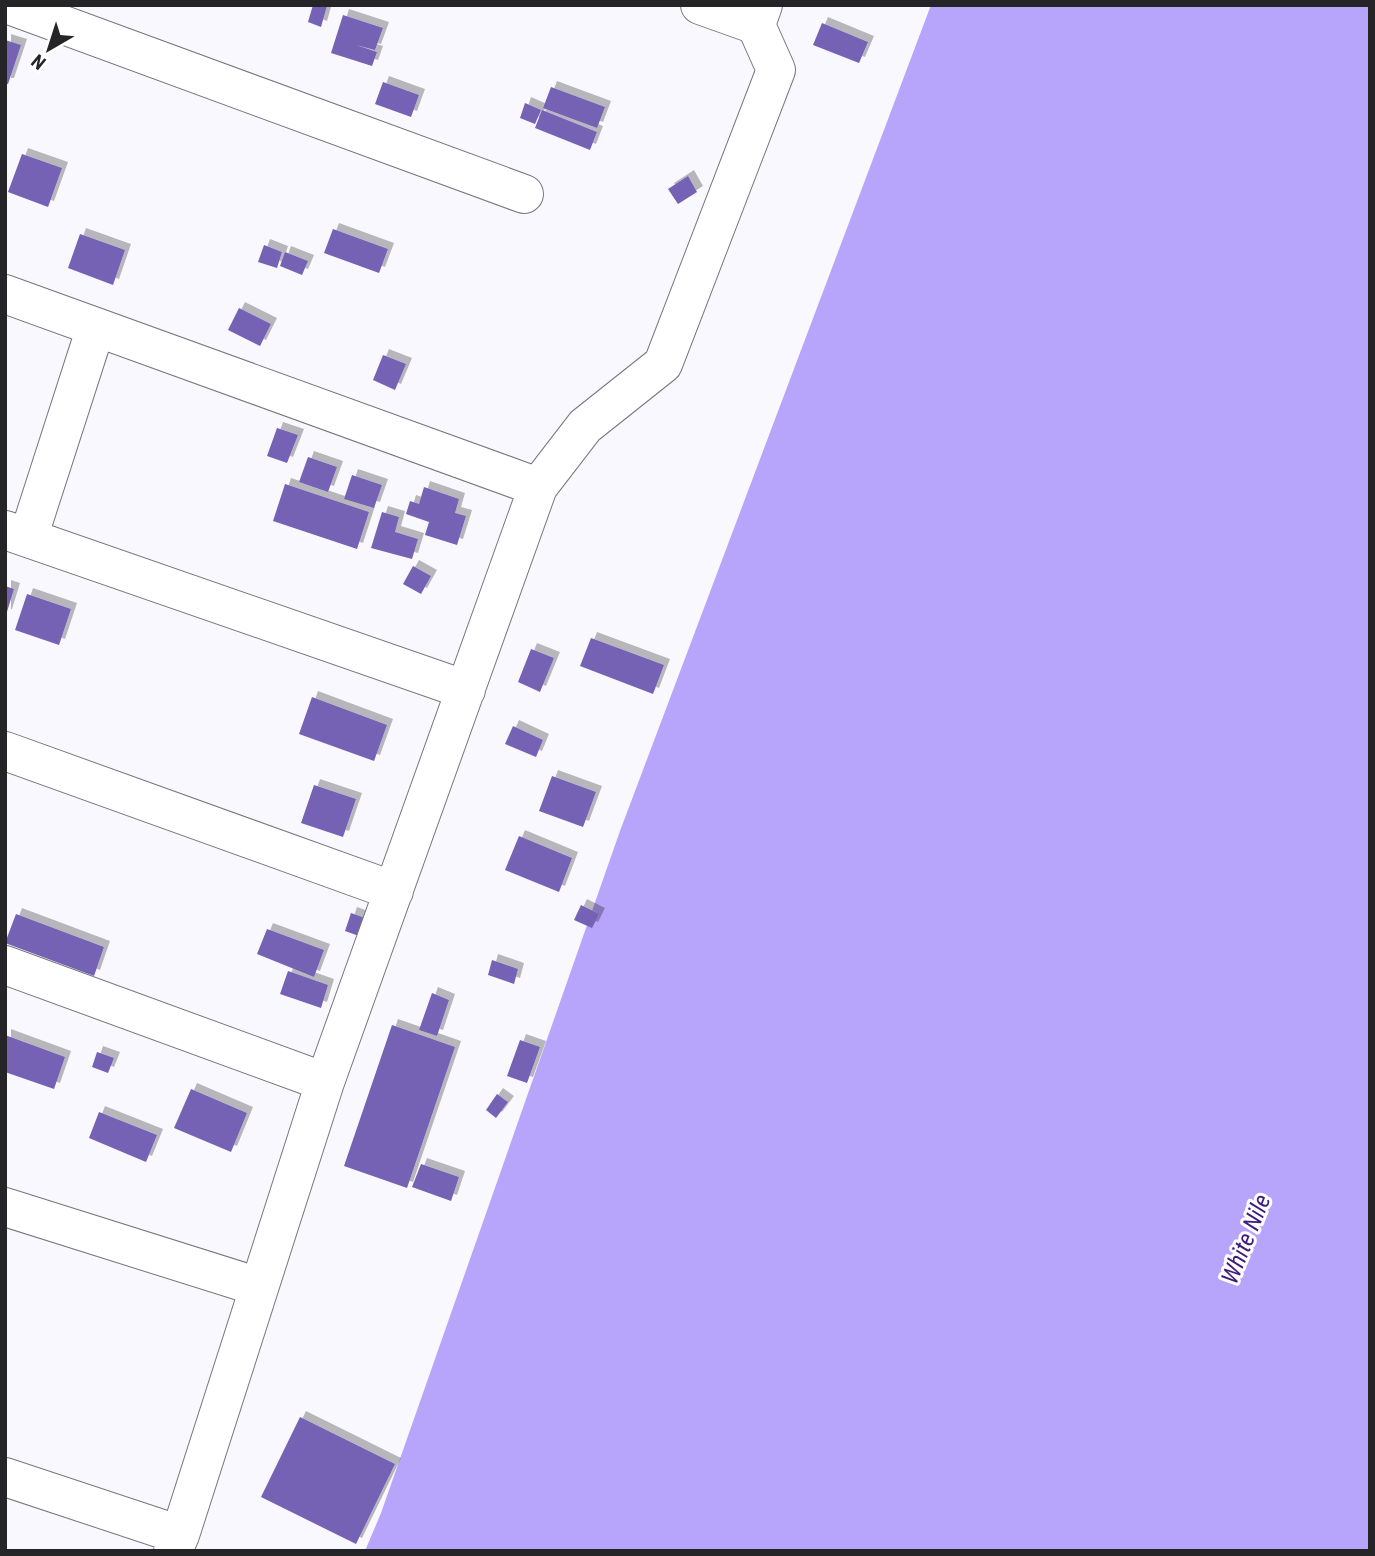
<svg xmlns="http://www.w3.org/2000/svg" width="1375" height="1556" viewBox="0 0 1375 1556" font-family="'Roboto Condensed',sans-serif">
<style>
.water{fill:#b7a4fb}
.building{fill:#7662b4;filter:url(#shadow)}
.lines{fill:none;stroke-linecap:round;stroke-linejoin:round}
.minor-casing{stroke:#78767e;stroke-width:40}
.minor{stroke:#fff;stroke-width:38}
.labels{text-anchor:middle;dominant-baseline:central;stroke-width:6;stroke-linejoin:round;paint-order:stroke}
.water-label{font-size:24px;font-style:italic;fill:#401b7e;stroke:#fff}
</style>
<defs>
<filter id="shadow"><feDropShadow dx="6" dy="-6" stdDeviation="0" flood-color="#0004"/></filter>
</defs>
<rect width="100%" height="100%" fill="#f9f8ff"/>
<path class="water" d="M931,5H1370V1551H365L381,1513L620,831Z"/>
<path class="building" d="M313,5L327,6L321,27L308,22Z
M343,15L383,28L375,50L356,45L377,52L372,66L331,53Z
M822,23L868,42L859,63L813,45Z
M5,40L21,45L8,84H5Z
M383,82L419,95L411,117L375,104Z
M551,87L605,107L597,128L543,108Z
M525,103L541,110L535,124L520,118Z
M542,110L597,132L590,150L535,128Z
M22,154L62,168L48,207L8,192Z
M688,176L697,192L678,204L668,189Z
M333,229L388,249L379,273L324,253Z
M80,234L125,250L113,285L68,268Z
M264,245L282,252L277,268L258,262Z
M285,252L308,261L302,275L280,266Z
M239,308L271,324L260,346L228,330Z
M383,355L406,364L395,390L373,380Z
M277,428L298,435L287,463L267,456Z
M308,457L337,467L328,492L299,482Z
M352,475L382,485L374,508L344,499Z
M285,484L369,512L357,549L273,521Z
M424,487L459,499L455,513L466,516L457,545L425,535L429,522L406,514L410,501L419,504Z
M382,512L399,517L395,532L418,539L412,559L371,548Z
M413,566L431,576L421,594L403,584Z
M5,586L14,589L6,615H5Z
M27,594L71,609L59,645L15,630Z
M591,638L664,665L653,694L580,666Z
M531,649L554,658L540,692L518,682Z
M312,697L387,725L374,761L299,734Z
M513,726L543,740L536,757L505,744Z
M552,776L596,792L583,827L539,811Z
M314,785L356,799L343,837L301,823Z
M519,836L572,858L559,892L505,870Z
M581,905L599,914L592,928L574,920Z
M351,913L365,918L359,936L345,931Z
M16,914L104,947L94,976L5,943Z
M267,929L324,950L314,977L257,954Z
M492,960L518,969L514,984L488,975Z
M288,971L328,985L321,1008L280,994Z
M432,993L449,1000L437,1036L419,1030Z
M392,1025L455,1047L407,1188L344,1166Z
M5,1035L65,1057L54,1089L5,1072Z
M520,1040L540,1047L527,1083L507,1076Z
M97,1052L114,1058L108,1073L92,1067Z
M191,1089L247,1113L231,1152L174,1128Z
M497,1094L508,1102L496,1118L486,1110Z
M99,1112L157,1135L146,1162L89,1138Z
M421,1164L459,1177L451,1201L412,1187Z
M300,1417L395,1464L356,1544L261,1497Z"/>
<g class="lines">
<defs>
<path id="minor" d="M9,5L524,194
M700,5L756,25
M5,294L538,487L325,1082L180,1535L173,1551
M538,487L585,426L663,364L776,70L756,25L763,5
M5,530L466,690
M28,538L96,327
M5,751L394,891
M5,965L325,1082
M5,1207L259,1287
M5,1477L180,1535"/>
</defs>
<use href="#minor" class="minor-casing"/>
<use href="#minor" class="minor"/>
</g>
<g class="labels">
<g class="water-label">
<text transform="translate(1246 1239) rotate(-68)">White Nile</text>
</g>
</g>
<rect width="1375" height="1556" fill="none" stroke="#252528" stroke-width="14"/>
<g transform="translate(49 49) rotate(219)" stroke="#ffffff" stroke-width="5" paint-order="stroke">
<path d="M0-5L12 26L0 18L-12 26Z" fill="#252528"/>
<text y="-10" font-size="19" font-weight="bold" text-anchor="middle" fill="#252528">N</text>
</g>
</svg>
